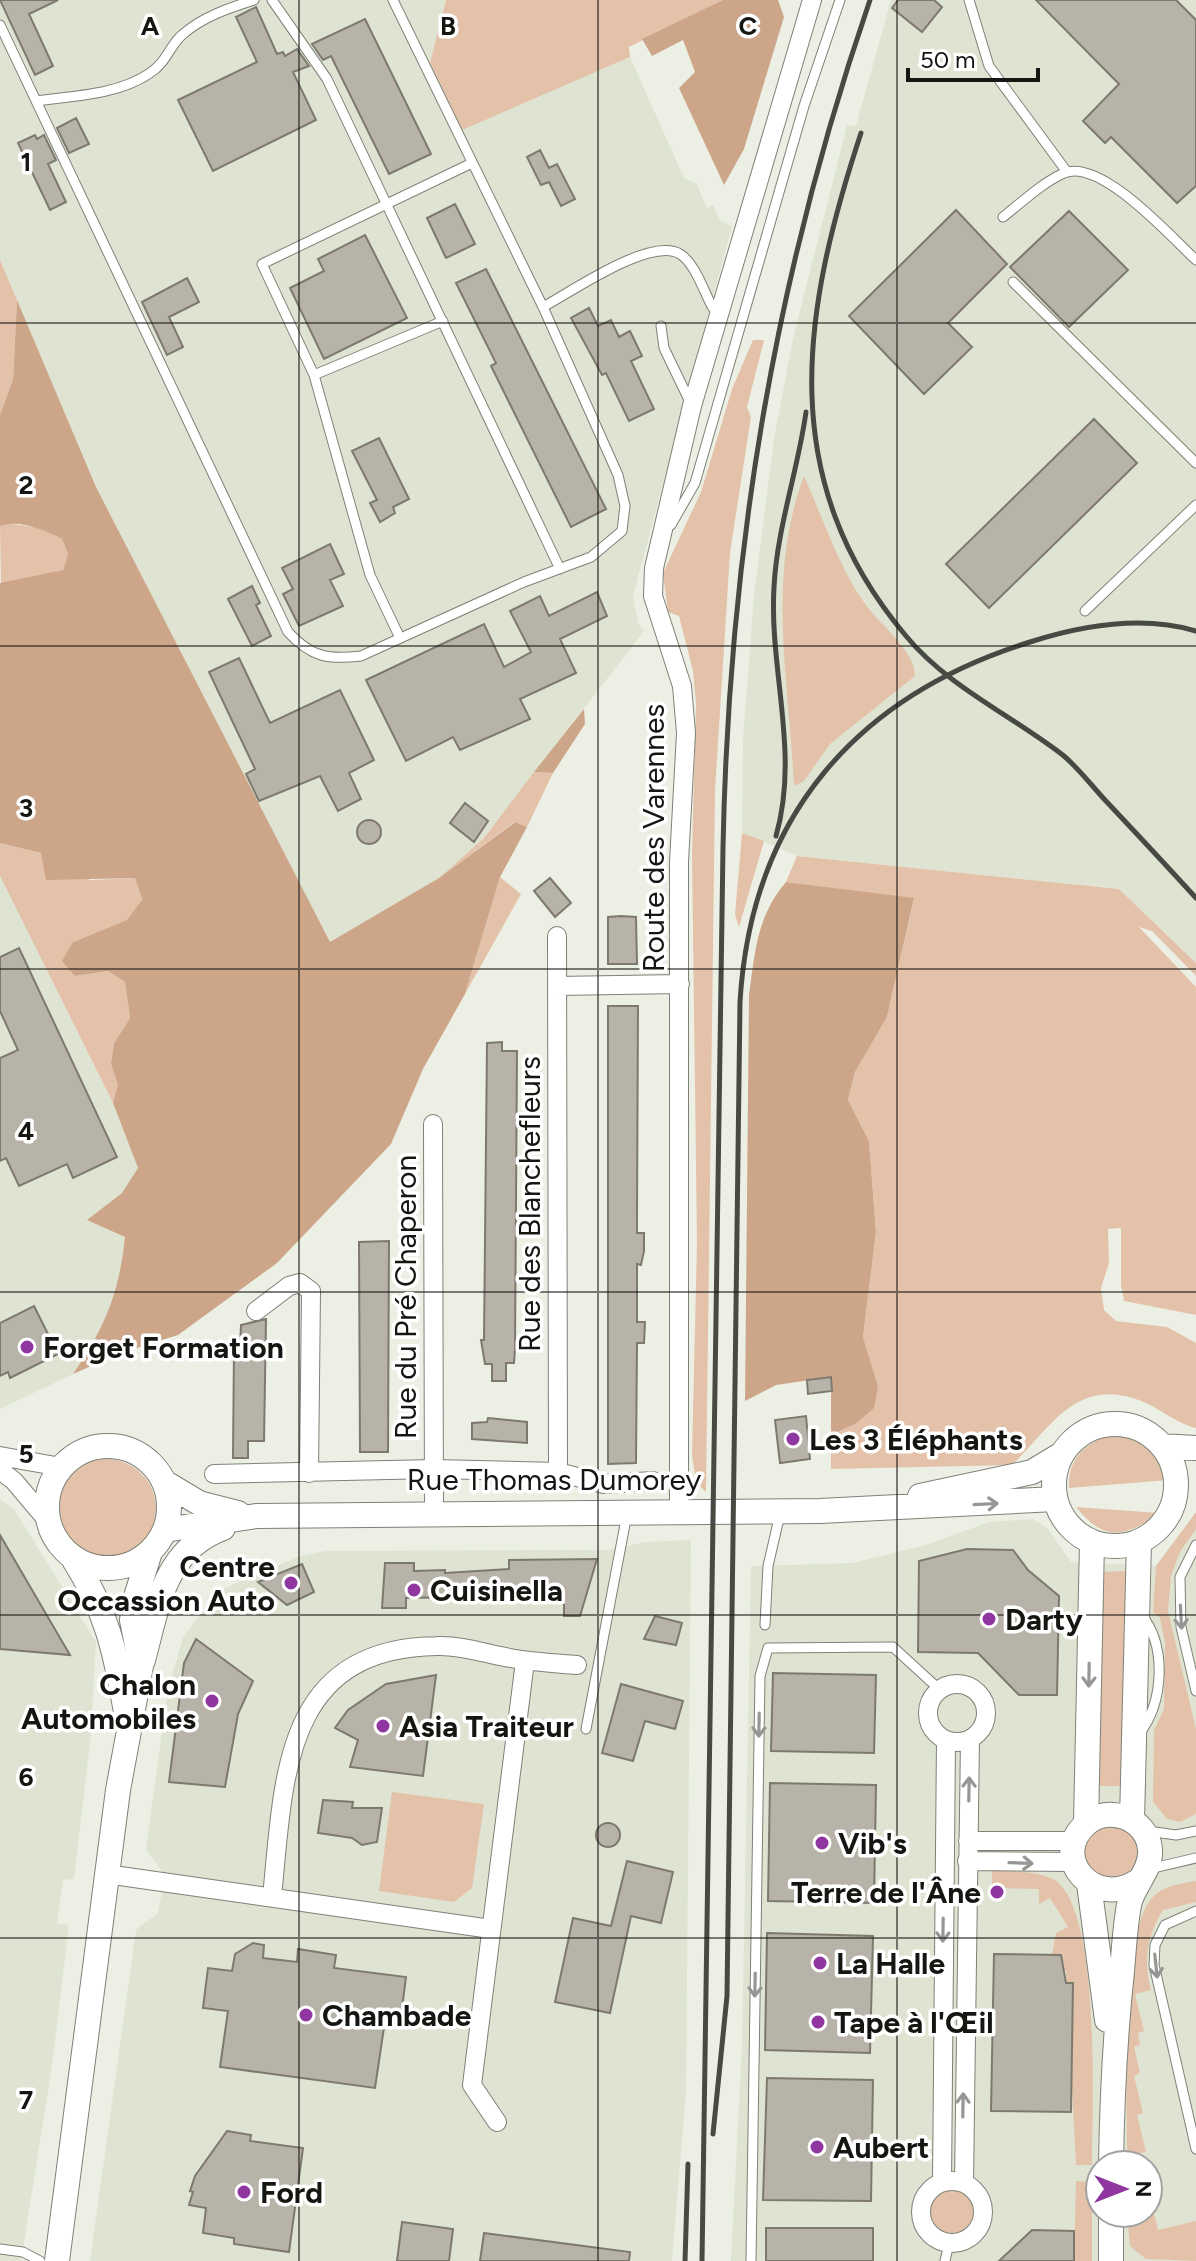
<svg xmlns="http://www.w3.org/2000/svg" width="1196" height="2261" viewBox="0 0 1196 2261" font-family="Figtree,sans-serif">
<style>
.built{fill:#dee4d1;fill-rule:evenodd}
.green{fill:#e4c2aa}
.forest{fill:#cda68a}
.building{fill:#b8b3a8;stroke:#7d796f;stroke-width:2}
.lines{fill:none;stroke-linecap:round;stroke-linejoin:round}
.lane-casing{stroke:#7e8177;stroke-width:11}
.street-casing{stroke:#7e8177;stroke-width:20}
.secondary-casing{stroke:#7e8177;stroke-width:26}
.lane{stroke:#fff;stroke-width:9}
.street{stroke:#fff;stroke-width:18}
.secondary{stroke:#fff;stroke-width:24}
.rail{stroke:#474943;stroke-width:5}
.oneway{stroke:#969694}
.grid{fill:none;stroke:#151612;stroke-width:2;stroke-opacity:0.55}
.poi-dot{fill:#9036a1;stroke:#fff;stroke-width:3}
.labels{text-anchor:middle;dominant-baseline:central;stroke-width:7;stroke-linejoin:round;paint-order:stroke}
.street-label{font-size:30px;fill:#151612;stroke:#fff}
.poi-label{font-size:30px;font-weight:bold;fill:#151612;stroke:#fff;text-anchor:start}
.grid-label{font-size:26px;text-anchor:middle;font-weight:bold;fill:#151612;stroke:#fff;stroke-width:7;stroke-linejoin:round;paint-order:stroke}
</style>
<rect width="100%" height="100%" fill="#ecf0e4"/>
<path class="built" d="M0,0H446L430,63L462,129L630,57L684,178L697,184L707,209L713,205L720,220L732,226L633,596L638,623L644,631L484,838L439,878L330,943L96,487L0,260Z
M891,0H1196V963L1119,889L797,856L742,833L743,740L754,595L774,439L793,339L847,125L856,126Z
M0,876L113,1103L138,1168L122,1193L88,1220L125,1237L121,1281L102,1332L73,1374L0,1409Z
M0,1499L14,1509L96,1642L91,1734L74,1879L63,1880L57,1923L69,1925L52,2066L21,2261H0Z
M1196,1512V2261H731L742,2044L751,1566L852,1563L926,1545L989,1522L1033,1519L1048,1529L1071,1562L1156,1566ZM1100,2165H1148V2213H1100Z
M691,1540L686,2090L672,2261H90L136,1930L158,1913L165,1876L146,1849L168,1688L183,1638L199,1616L223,1589L298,1557L325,1551L610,1550L645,1542Z"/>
<path class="green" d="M446,0H723L629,47L630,57L462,130L430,63Z
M0,260L17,300L13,379L0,415Z
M753,340H764L747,407L751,417L730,553L715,791L706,1492L696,1482L692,1455L697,1242L692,855L696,704L693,671L679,616L668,612L663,573L701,492L732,389Z
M804,476C823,518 837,563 863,601C878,624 915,649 915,676L830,744L804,781L794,786C789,680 766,578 804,476Z
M6,523L41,528L62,539L68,554L63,570L1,585L0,526Z
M534,772L553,773L527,827L514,822L439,878L484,838Z
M742,833L764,841L739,927L735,915Z
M0,843L41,853L90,880L135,878L142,901L128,920L73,942L75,976L108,971L125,982L130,1018L114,1043L111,1063L119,1085L113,1103L0,876Z
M797,856L1119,889L1196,963V976L1152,931L1139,927L1196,987V1315L1124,1301L1121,1285V1228L1108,1229L1109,1263L1101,1288L1104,1310L1116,1321L1167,1327L1196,1343V1428C1179,1425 1162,1410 1146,1403C1078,1374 1055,1423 1012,1465L831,1469V1435L855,1424L878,1386L863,1337L876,1232L869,1141L848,1100L855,1072L887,1017L914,899L786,882Z
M500,877L521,894L465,994Z
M1128,1431C1153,1441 1161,1454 1169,1480L1069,1488C1067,1452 1095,1436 1128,1431Z
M56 1509a50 50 0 1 1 100 0a50 50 0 1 1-100 0Z
M1076,1507L1159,1513C1125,1538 1104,1542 1076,1507Z
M1196,1512V1529L1180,1552L1171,1576L1168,1611L1196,1729V1814L1180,1822L1167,1819L1153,1802L1154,1730L1164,1709L1165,1643L1160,1618L1153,1612L1156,1566Z
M1130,1571L1129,1786H1096L1099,1572Z
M392,1792L484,1804L472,1888L454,1902L379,1891Z
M1084 1853a27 27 0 1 1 54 0a27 27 0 1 1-54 0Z
M992,1870C1012,1872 1035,1870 1053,1879C1102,1906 1092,2112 1092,2165H1076L1066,1970L1061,1969V1955H1052L1056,1933L1068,1927L1050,1898L1039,1904V1889L992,1888Z
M1196,1881V1902L1163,1910C1147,1936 1143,1960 1151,1990L1135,1994L1144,2031L1138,2033L1140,2045L1134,2047L1140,2073L1134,2076L1143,2113L1137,2115L1146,2152L1140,2153L1142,2165H1127C1128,2110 1118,1936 1152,1898C1164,1885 1179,1884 1196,1881Z
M1076,2181L1092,2182V2261H1074Z
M1148,2188L1158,2230L1196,2221V2261L1146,2259L1130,2246L1127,2213H1148Z
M930 2212a22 22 0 1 1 44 0a22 22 0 1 1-44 0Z"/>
<path class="forest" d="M723,0H778L784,17L744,149L724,185L679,88L695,72L683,40L652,56L642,39Z
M17,300L96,487L330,942L439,878L515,822L527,827L500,877L465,994L423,1069L391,1144L277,1263L178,1335L118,1354L73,1374C105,1327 119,1294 125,1237L87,1220L122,1193L138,1168L113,1103L118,1085L111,1063L114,1043L130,1018L125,982L108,971L75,976L62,961L73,942L127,920L142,900L135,878L46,880L41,853L0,843V583L63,570L68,554L62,539C45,530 19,519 0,526V415L13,379Z
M584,709L585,724L553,773L534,772Z
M786,882L914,898L887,1017L855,1072L848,1100L869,1141L876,1232L863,1337L878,1386L874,1408L855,1424L831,1435V1377L776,1385L745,1401L749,995C755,951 757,916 786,882Z"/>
<path class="building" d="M0,0H58L29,14L53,66L35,75Z
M898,0H934L942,7L922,32L892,8Z
M1036,0H1176L1196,20V186L1177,203L1111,137L1105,143L1083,121L1119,84Z
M256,7L277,54L283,52L285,56L297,49L309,66L293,72L316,120L213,171L178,100L257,62L236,17Z
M365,19L431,154L389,174L331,56L323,60L312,44Z
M76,118L89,144L69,153L57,128Z
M35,135L37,139L44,135L56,160L48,164L66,202L50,210L18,143Z
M540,150L549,168L557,164L575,199L561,206L549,182L541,185L527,157Z
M455,204L475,244L446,258L427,218Z
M956,210L1007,264L948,323L972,347L924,394L849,316Z
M1069,211L1128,270L1069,327L1010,267Z
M365,235L407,318L324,359L290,288L324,271L318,259Z
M486,269L606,509L571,527L491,366L496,363L456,283Z
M187,278L199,302L169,317L183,347L167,355L142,302Z
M589,308L598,326L611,320L619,337L630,331L642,356L631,361L654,409L629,421L606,373L602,375L571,318Z
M1094,419L1137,463L989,608L946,564Z
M379,438L409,499L393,507L395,513L380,522L370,503L377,500L352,451Z
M330,544L344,574L330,580L343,606L299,626L283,594L293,589L282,568Z
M252,586L260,603L256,605L271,636L252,646L228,599Z
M597,592L607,616L560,639L576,673L520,699L530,719L460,750L453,737L406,761L366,680L484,624L504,667L531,652L510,611L540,596L549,616Z
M239,658L270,723L340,690L374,760L349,773L361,799L338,811L320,776L259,801L246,774L255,769L209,672Z
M465,803L488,821L474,842L450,823Z
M357 832a12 12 0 1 1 24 0a12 12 0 1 1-24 0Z
M550,878L571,903L555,917L534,891Z
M621,916L636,917L637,964H608V917Z
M19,948L117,1157L73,1178L67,1164L19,1186L6,1158L0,1161V1058L18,1050L0,1011V957Z
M608,1006H638L637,1212V1233H644V1251L641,1265L637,1264V1322H645L644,1343H637L636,1463L608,1464Z
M502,1042V1051H517L515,1349L514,1363H506V1381H492V1364H485L481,1340H484L487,1043Z
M389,1241L388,1452H360L359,1242Z
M34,1306L58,1354L10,1378L8,1372L0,1376V1323Z
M266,1319L264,1441H248V1458H233L234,1348H240L241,1325Z
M831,1377L832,1391L808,1394L807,1380Z
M806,1416L810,1459L780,1463L775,1420Z
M488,1418L527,1422V1443L472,1439V1423L487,1422Z
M0,1535L70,1655L0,1649Z
M967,1549L1013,1550L1028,1570L1059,1596L1057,1695H1019L978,1653L918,1652L919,1561Z
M597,1559L580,1616H564V1605L556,1595L406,1598V1608H382L385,1563H414V1571L445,1570V1573L509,1569V1560Z
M302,1564L314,1592L287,1605L258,1582Z
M655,1616L682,1623L676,1645L644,1639Z
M196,1639L253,1681L238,1714L225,1787L169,1782L184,1663Z
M773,1673L876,1675L874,1753L771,1751Z
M436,1675L423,1776L350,1767L358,1740L335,1728L348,1710L386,1684Z
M621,1684L683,1701L675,1729L645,1721L633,1761L602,1753Z
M770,1783L876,1785L874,1903L768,1901Z
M323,1800L353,1802L352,1808H382L377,1842L362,1845L352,1838L318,1833Z
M596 1835a12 12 0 1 1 24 0a12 12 0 1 1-24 0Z
M627,1861L673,1872L661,1923L631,1916L610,2013L555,2002L573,1918L611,1926Z
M767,1933L873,1936L870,2053L765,2050Z
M253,1943L264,1945L263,1958L297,1962L298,1949L336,1955L334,1968L406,1977L401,2016L386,2014L375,2088L220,2067L228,2011L203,2008L208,1968L232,1971L235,1954Z
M994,1954L1061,1955L1066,1983H1073L1071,2112L991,2111Z
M767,2078L873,2080L871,2201L763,2200Z
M227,2131L251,2135L250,2141L303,2148L289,2252L234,2244V2238L203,2233L206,2208L189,2205L193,2192L190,2191L195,2176Z
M402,2222L453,2229L449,2261H397Z
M766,2228H873V2261H766Z
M1032,2230L1074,2231V2261H999Z
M484,2233L630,2252L629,2261H480Z"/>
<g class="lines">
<defs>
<path id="lane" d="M272,0L327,79L560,569
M969,0L989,66L1067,172
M0,25L288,632C311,657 328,660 361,656L524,582L591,557L622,531L625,506L618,475L543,307L393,0
M36,101C73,96 118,95 150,73C167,62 170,45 182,35C202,17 229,8 254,0
M1003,217C1022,202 1042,183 1064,173C1101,158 1170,236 1196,260
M1013,282L1196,463
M543,307C571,292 651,236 680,254C696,264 704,293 713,308L720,311
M443,321L314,375L262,264L472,163
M661,326L664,348L691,404
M314,375L370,575L400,638
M671,525L695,483L804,106L840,0
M1085,611L1196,505
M1196,1545L1180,1577L1181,1627L1196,1691
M765,1625L768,1566L780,1514
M586,1729L627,1514
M1139,1734C1164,1702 1167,1646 1141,1614
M1148,1831L1176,1835L1196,1831
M1149,1869L1196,1858
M1196,1911L1165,1925L1155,1945L1154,1965L1196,2149
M0,2249L23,2252L40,2261
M751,2261L760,1676L768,1648L893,1647L940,1690
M945,2261L949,2243"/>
<path id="street" d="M557,936L558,1472
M557,986L680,984
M433,1124L434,1512
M256,1311L289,1286L300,1283L311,1291L309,1473
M0,1456L61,1467
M0,1470L14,1481L47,1520
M214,1474L434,1469L558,1472L604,1484L653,1481
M679,1511V862L686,733L682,686L653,596L654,568L692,406L812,0
M928 1713a29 29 0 1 1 58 0a29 29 0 1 1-58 0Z
M968,1841H1075
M967,1861L1074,1862
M106,1874L491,1929
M272,1897C284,1779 282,1648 437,1646C461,1645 487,1654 510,1658C532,1662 554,1663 577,1665
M497,2122L472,2085L525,1661
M921 2212a31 31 0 1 1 62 0a31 31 0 1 1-62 0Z
M942,2182L946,1740
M964,2183L970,1739"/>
<path id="secondary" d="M1054 1485a61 61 0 1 1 122 0a61 61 0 1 1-122 0Z
M1162,1446L1196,1448
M47 1507a61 61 0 1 1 122 0a61 61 0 1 1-122 0Z
M164,1482L199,1503L238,1513
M920,1496L1032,1472L1062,1454
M165,1530L256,1516L820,1511L1055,1499
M73,1558C107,1612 115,1650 126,1712
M143,1660C158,1605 164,1550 223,1528
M1132,1820L1139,1541
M1086,1824L1092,1542
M1089,1884L1107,2020
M1111,2165C1112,2100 1115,2036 1122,1971C1124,1949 1125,1926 1129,1905C1133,1885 1152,1870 1150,1849C1147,1818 1108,1804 1086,1824C1049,1857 1094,1910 1138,1881
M1111,2213V2261
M57,2261L118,1790L141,1666L132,1620L135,1600L150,1552"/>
</defs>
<use href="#lane" class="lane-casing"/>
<use href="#street" class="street-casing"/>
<use href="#secondary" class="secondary-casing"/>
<use href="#lane" class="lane"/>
<use href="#street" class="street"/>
<use href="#secondary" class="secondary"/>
<path class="rail" d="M861,133C802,312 774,479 906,636C948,687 1013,716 1064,756C1079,769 1092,786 1105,800C1136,833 1166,865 1196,898
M776,836C800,753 769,670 774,587C777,528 798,470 806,412
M713,2134L727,1996L740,1002C751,817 856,696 1030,642C1083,625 1142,615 1196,631
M685,2261L688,2164
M702,2261L723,847C729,553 774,279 870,0"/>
</g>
<defs><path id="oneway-shaft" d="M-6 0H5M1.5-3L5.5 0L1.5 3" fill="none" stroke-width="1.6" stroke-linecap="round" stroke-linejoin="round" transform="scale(2)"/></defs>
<g class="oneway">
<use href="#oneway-shaft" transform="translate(986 1504) rotate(-3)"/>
<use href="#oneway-shaft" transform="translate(1181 1617) rotate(87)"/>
<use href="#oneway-shaft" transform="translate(1089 1675) rotate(91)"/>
<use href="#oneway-shaft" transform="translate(759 1725) rotate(91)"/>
<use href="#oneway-shaft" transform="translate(969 1789) rotate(-89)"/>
<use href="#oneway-shaft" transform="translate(1021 1863) rotate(2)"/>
<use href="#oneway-shaft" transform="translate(943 1930) rotate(91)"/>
<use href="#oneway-shaft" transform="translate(1156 1966) rotate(84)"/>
<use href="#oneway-shaft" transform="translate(755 1985) rotate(91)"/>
<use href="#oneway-shaft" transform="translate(963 2105) rotate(-89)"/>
</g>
<path class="grid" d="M299,0V2261M598,0V2261M897,0V2261M0,323H1196M0,646H1196M0,969H1196M0,1292H1196M0,1615H1196M0,1938H1196"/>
<g class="poi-dot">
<circle cx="27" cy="1347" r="8"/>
<circle cx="793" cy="1439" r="8"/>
<circle cx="291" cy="1583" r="8"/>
<circle cx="414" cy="1590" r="8"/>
<circle cx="989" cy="1619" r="8"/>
<circle cx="212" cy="1701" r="8"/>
<circle cx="383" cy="1726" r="8"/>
<circle cx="822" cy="1843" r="8"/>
<circle cx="997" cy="1892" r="8"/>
<circle cx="820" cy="1963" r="8"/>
<circle cx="306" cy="2015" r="8"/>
<circle cx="818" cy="2022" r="8"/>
<circle cx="817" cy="2147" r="8"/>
<circle cx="244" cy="2192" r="8"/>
</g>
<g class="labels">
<g class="street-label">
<text transform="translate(653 838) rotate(-90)">Route des Varennes</text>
<text transform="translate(529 1204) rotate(-90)">Rue des Blanchefleurs</text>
<text transform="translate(405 1297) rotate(-90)">Rue du Pré Chaperon</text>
<text x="554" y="1479">Rue Thomas Dumorey</text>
</g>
<g class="poi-label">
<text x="43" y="1347">Forget Formation</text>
<text x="809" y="1439">Les 3 Éléphants</text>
<text x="275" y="1566" text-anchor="end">Centre<tspan x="275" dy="34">Occassion Auto</tspan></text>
<text x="430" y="1590">Cuisinella</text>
<text x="1005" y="1619">Darty</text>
<text x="196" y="1684" text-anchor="end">Chalon<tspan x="196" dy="34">Automobiles</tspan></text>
<text x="399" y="1726">Asia Traiteur</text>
<text x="838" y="1843">Vib's</text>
<text x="981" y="1892" text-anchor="end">Terre de l'Âne</text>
<text x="836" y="1963">La Halle</text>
<text x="322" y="2015">Chambade</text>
<text x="834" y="2022">Tape à l'Œil</text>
<text x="833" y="2147">Aubert</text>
<text x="260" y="2192">Ford</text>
</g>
</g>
<g class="grid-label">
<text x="150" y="35">A</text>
<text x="448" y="35">B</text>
<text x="748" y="35">C</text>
<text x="26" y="171">1</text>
<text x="26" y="494">2</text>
<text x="26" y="817">3</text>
<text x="26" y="1140">4</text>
<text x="26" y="1463">5</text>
<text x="26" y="1786">6</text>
<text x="26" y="2109">7</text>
</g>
<g transform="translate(1124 2189) rotate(90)"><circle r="38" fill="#ffffff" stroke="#a1a2a0" stroke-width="2"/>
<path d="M0-6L14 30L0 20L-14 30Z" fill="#9036a1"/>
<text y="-12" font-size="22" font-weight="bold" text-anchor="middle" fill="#151612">N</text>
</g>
<path d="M908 68v12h130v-12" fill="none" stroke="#151612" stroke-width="4"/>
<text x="920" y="68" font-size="24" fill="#151612" stroke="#ffffff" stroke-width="6" paint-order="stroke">50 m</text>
</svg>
